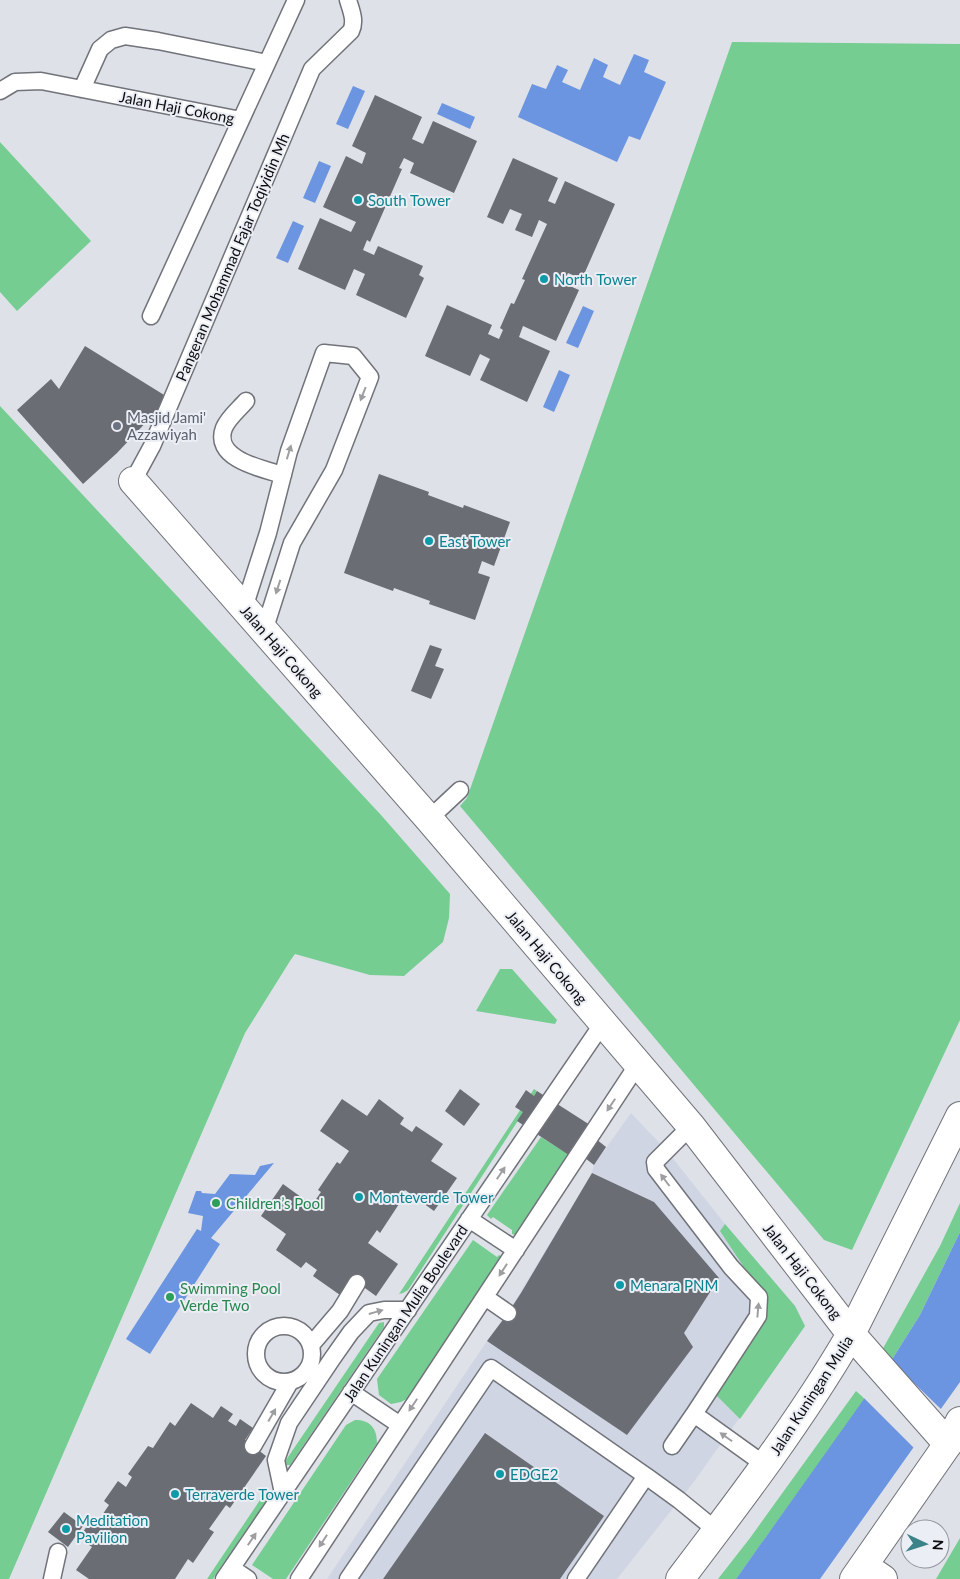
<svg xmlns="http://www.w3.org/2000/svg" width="960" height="1579" viewBox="0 0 960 1579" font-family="Lato,sans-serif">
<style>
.built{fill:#cfd5e3}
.green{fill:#75cd91}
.water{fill:#6b95e1}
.pier{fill:#dee1e8}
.building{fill:#6a6d73}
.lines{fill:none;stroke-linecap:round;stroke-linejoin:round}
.service-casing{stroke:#71737a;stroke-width:19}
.minor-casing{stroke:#71737a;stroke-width:30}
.tertiary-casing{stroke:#71737a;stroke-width:30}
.secondary-casing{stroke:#71737a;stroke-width:30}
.service{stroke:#fff;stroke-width:16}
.minor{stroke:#fff;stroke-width:28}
.tertiary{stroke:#fff;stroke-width:28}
.secondary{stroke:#fff;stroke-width:28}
.oneway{fill:#9d9e9f}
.culture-dot{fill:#0f9aa8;stroke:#ebeef5;stroke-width:2}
.worship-dot{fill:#6b7280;stroke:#ebeef5;stroke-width:2}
.leisure-dot{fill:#2e9e5b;stroke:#ebeef5;stroke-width:2}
.labels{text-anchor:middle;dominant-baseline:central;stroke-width:4;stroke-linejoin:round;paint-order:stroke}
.street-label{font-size:15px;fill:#0b0c0e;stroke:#ebeef5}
.culture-label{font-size:15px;fill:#0d838f;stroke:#ebeef5;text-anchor:start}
.worship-label{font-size:15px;fill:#5b616d;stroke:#ebeef5;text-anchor:start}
.leisure-label{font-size:15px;fill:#27864d;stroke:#ebeef5;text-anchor:start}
</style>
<rect width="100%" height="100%" fill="#dee1e8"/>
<path class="built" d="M631,1113L667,1151L725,1224L795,1306L805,1326L693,1483L617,1579H327L487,1341L508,1313L592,1173L594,1165Z"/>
<path class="green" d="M732,42L960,44V1020L852,1250L824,1240L460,806L467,798Z
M0,142L91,241L17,311L0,292Z
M0,406L381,815L450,894L449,918L443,942L404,976L370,975L295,954L290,961L245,1033L9,1579H0Z
M500,969H512L557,1020L555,1024L476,1011Z
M534,1089L537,1091L534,1096L408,1290L403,1293L399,1294Z
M541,1137L571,1156L516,1235L512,1234V1230L493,1217L491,1219L487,1215Z
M960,1203V1232L920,1315L891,1361L881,1352L940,1246Z
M725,1224L795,1306L805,1326L740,1419L716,1395L765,1299L720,1231Z
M473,1240L497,1257L499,1255L503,1257L407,1399L401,1402L391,1404L379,1395L377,1379Z
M384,1322V1327L290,1465H286V1460L379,1323Z
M856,1391L865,1399L736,1579H718L750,1538Z
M355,1420C370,1420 377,1428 377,1443L286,1579H273L252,1565L346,1425Z
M266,1491V1501L213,1579H207Z
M960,1538V1579H936Z"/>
<path class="water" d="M634,54L649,60L644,72L666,82L640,140L629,136L617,162L518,117L532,84L546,89L557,65L568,70L562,82L580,90L594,58L608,65L603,77L620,85Z
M353,86L365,91L348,129L336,124Z
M442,103L475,117L470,129L437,114Z
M319,161L331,166L315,203L303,198Z
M293,221L304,226L288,263L276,258Z
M583,306L594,311L578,348L566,343Z
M559,370L570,375L554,412L543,407Z
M274,1163L211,1238L220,1244L150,1354L126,1339L197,1229L201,1231L203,1216L188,1213L196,1191H201L202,1193L215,1194L230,1174L255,1175L260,1166Z
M960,1232V1382L820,1579H736L891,1361L920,1315Z"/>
<path class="pier" d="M889,1359L943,1411L915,1449L863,1397Z"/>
<path class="building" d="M375,95L422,117L412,139L423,144L433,121L477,141L454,193L410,173L414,163L404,158L399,168L402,169L370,242L367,240L363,250L374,255L378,246L423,266L419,275L424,278L406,318L356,295L365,274L354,269L345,290L298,269L320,218L351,232L356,222L323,207L346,156L362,164L366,153L352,146Z
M513,158L558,178L548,201L555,204L565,181L615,204L582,279L568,273L563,283L579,290L556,341L523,326L519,337L550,351L527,402L480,380L490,359L480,354L470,376L425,356L447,305L492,325L488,334L499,339L503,330L500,328L511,303L514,304L525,280L522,279L547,224L539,220L532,237L515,230L522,214L510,209L503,224L487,217Z
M85,346L169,398L117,453L83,484L17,410L51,379L59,389Z
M379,474L429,492L428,495L463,508L464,505L510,522L494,566L482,561L478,573L490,577L475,620L429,604L430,601L394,588L393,591L344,573Z
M430,645L442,649L435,666L444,669L431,699L411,691Z
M460,1089L480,1104L464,1126L445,1111Z
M526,1090L534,1096L537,1091L601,1132L596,1139L606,1147L594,1165L585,1158L581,1163L517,1121L523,1112L515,1107Z
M342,1099L367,1116L379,1099L404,1118L400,1124L412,1132L416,1126L443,1144L431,1161L457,1178L434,1211L405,1190L396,1202L399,1204L380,1233L377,1230L368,1243L398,1264L376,1296L351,1278L340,1295L313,1276L317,1270L306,1262L301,1268L276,1250L286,1234L261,1216L283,1184L312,1205L321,1192L318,1190L337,1162L340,1164L349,1151L320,1131Z
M592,1173L654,1202L719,1278L684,1333L693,1347L627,1435L487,1341L508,1313L521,1293Z
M191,1403L213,1418L221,1406L233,1414L228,1421L236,1426L240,1419L253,1428L245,1440L266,1456L230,1508L226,1505L209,1529L214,1532L193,1563L188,1559L175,1579H89L76,1570L92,1547L79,1538L89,1523L94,1527L109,1505L104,1501L118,1481L126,1487L132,1477L128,1474L148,1446L153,1448L170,1422L175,1426Z
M485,1433L604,1516L560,1579H383Z
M64,1512L83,1526L68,1547L48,1532Z"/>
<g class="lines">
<defs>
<path id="service" d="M82,89L100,49L111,40L125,36L158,41L267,63
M0,91L15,82L41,81L241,120
M151,316L296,0
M246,401C239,409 228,418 224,428C212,459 263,469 283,475
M133,481L152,446L312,69L351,31C356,21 351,10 348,0
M244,608L268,533L289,451L324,353L353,356L370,377L334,470L292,543L264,631
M429,819L460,790
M691,1126L655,1162L656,1169L731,1267L759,1297L758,1316L694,1414L765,1465
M469,1219L516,1250
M485,1297L508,1313
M256 1354a28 28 0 1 1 56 0a28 28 0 1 1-56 0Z
M311,1345L340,1311L357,1283
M351,1392L400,1425
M253,1446L290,1382
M672,1446L694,1414
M646,1476L679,1500L717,1531
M283,1493L276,1460L289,1423L332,1359L351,1332L369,1313L384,1310H408
M232,1568L248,1579
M52,1579L58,1552
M224,1579L603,1023
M299,1579L638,1064
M348,1579L491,1368L646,1476L576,1579"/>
<path id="minor" d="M133,481L429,819L691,1126L851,1334C801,1420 740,1500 680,1579
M864,1566L883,1579"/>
<path id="tertiary" d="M948,1444L851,1334L960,1116"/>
<path id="secondary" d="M854,1579L948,1444L960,1421"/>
</defs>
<use href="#service" class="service-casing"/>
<use href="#minor" class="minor-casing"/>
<use href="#tertiary" class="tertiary-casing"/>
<use href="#secondary" class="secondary-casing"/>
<use href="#service" class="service"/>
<use href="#minor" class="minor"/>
<use href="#tertiary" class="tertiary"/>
<use href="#secondary" class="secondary"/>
</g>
<defs><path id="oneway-solid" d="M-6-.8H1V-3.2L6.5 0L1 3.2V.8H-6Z" transform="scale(1.25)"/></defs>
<g class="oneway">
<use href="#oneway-solid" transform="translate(363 394) rotate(111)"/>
<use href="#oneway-solid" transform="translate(289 452) rotate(-73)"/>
<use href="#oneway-solid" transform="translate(278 587) rotate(108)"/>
<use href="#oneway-solid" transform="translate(611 1105) rotate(124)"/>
<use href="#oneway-solid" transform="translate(501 1173) rotate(-56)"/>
<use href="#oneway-solid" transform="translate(665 1180) rotate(-127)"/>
<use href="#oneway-solid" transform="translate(503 1270) rotate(123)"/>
<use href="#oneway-solid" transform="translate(758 1310) rotate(-85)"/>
<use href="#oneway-solid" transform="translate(376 1312) rotate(-16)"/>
<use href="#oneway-solid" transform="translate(413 1405) rotate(124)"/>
<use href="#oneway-solid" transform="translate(272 1415) rotate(-60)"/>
<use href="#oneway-solid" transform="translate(726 1437) rotate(-145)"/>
<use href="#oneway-solid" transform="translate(252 1539) rotate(-56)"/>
<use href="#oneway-solid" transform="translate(323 1541) rotate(123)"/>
</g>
<g class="culture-dot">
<circle cx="358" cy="200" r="5"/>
<circle cx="544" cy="279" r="5"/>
<circle cx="429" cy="541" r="5"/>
<circle cx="359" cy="1197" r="5"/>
<circle cx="620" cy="1285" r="5"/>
<circle cx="500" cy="1474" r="5"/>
<circle cx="175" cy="1494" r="5"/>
<circle cx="66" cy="1529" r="5"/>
</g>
<circle class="worship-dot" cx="117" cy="426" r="5"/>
<g class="leisure-dot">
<circle cx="216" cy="1203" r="5"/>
<circle cx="170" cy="1297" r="5"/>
</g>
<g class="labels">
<g class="street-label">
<text transform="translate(177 107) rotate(11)">Jalan Haji Cokong</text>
<text transform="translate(232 257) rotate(-67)">Pangeran Mohammad Fajar Toqiyidin Mh</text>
<text transform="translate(282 651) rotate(49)">Jalan Haji Cokong</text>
<text transform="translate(547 957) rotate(50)">Jalan Haji Cokong</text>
<text transform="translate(803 1271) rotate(52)">Jalan Haji Cokong</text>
<text transform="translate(405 1313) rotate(-56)">Jalan Kuningan Mulia Boulevard</text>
<text transform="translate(811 1395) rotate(-57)">Jalan Kuningan Mulia</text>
</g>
<g class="culture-label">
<text x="368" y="200">South Tower</text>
<text x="554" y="279">North Tower</text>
<text x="439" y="541">East Tower</text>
<text x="369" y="1197">Monteverde Tower</text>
<text x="630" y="1285">Menara PNM</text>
<text x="510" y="1474">EDGE2</text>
<text x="185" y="1494">Terraverde Tower</text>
<text x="76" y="1520">Meditation<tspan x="76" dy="17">Pavilion</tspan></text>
</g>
<g class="worship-label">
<text x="127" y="417">Masjid Jami'<tspan x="127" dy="17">Azzawiyah</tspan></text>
</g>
<g class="leisure-label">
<text x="226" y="1203">Children’s Pool</text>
<text x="180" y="1288">Swimming Pool<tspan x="180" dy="17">Verde Two</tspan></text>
</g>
</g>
<g transform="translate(925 1544) rotate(94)"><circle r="24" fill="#ebeef5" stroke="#919499"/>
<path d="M0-4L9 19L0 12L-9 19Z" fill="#3b8388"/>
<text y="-8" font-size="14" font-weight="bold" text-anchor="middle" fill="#0b0c0e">N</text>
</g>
</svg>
